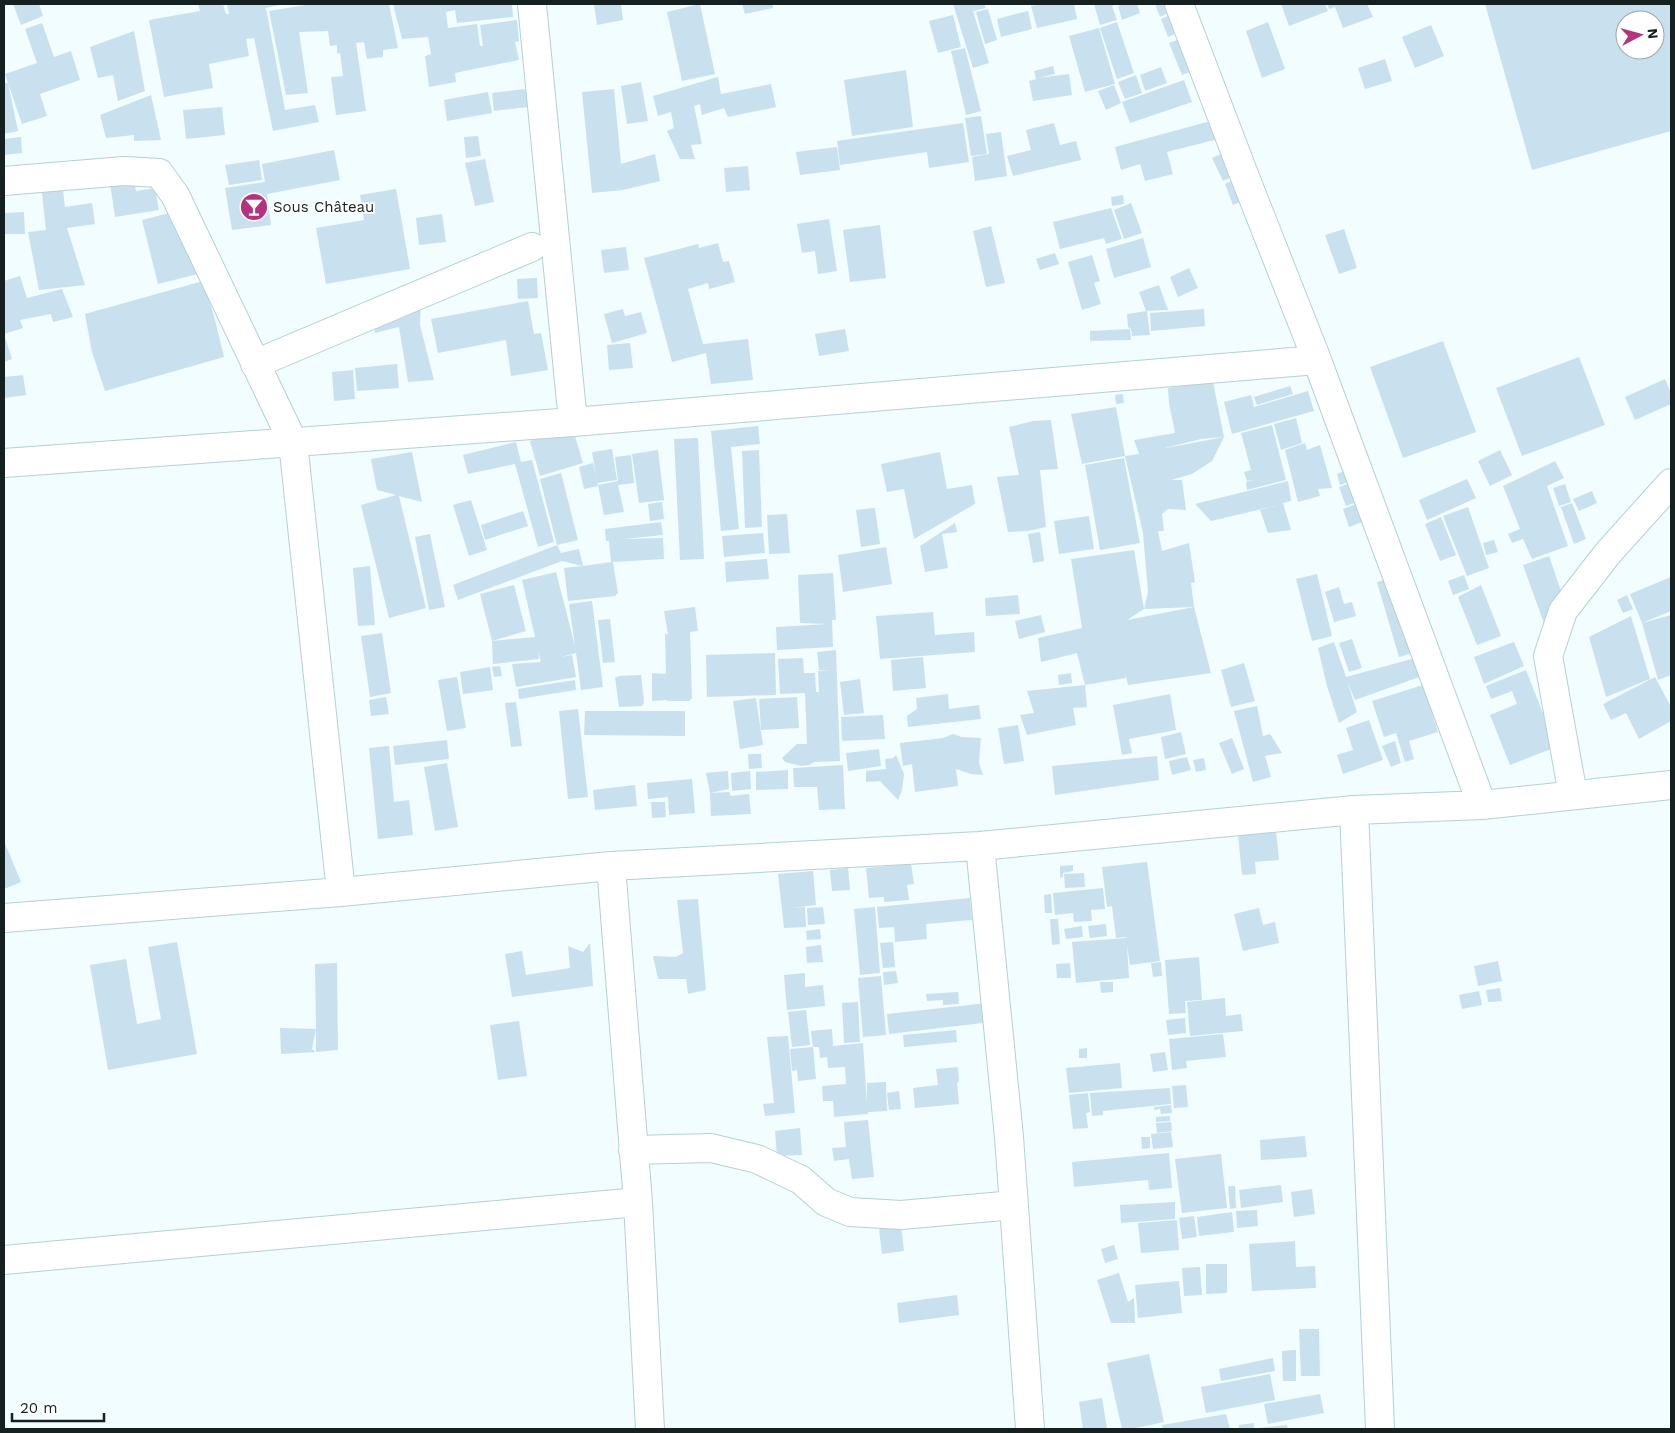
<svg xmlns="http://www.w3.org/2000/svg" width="1675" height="1433" viewBox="0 0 1675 1433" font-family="'Work Sans',sans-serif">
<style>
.building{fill:#c9e1ee;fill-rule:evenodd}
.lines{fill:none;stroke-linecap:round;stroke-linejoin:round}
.minor-casing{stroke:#b4d1d3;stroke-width:30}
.minor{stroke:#fff;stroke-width:28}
.labels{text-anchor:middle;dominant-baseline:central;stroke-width:4;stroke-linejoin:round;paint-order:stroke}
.poi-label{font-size:15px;fill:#152021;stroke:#fff;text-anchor:start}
</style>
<rect width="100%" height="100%" fill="#f1fdfe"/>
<path class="building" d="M13,4H39L43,16L21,25Z
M198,4H223L226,14H229L227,4H284L266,8L285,110L315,105L319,122L273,131L254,38L246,39L249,56L209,64L213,88L164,97L149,20L200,11Z
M312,4H389L398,48L383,50V57L367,59L364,42L356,43L366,111L336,115L331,77L343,76L340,53L337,54V45L330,46L328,31L299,32L308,93L286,95L269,11Z
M393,4H512L513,17L457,23L455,10L446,12L448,28L477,24L480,46H483L480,25L517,20L519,41L515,42L519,60L455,73L456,82L429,87L425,56L431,54L428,37L402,39Z
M594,4H621L623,20L597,25Z
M700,4L715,74L682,81L667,12Z
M742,4H773V8L745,14Z
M953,4H984L986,8L973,11L989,63L973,68Z
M1042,4H1074L1077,19L1037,28L1031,6Z
M1094,4H1116L1112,6L1117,20L1100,25Z
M1125,4H1137L1140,13L1122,20L1118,6Z
M1155,4H1167L1170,12L1160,17Z
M1281,4H1325L1328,11L1289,26Z
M1327,4H1367L1373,17L1343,28L1335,7L1329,9Z
M1485,4H1671V131L1532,170ZM1625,20H1655V50H1625Z
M988,9L997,40L985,44L976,12Z
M1028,11L1032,29L1001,37L997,19Z
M1177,12L1185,29L1168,37L1161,19Z
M953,15L961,47L938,53L929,21Z
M1117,22L1134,73L1117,79L1100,28Z
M1268,22L1285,69L1262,78L1246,31Z
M42,23L54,57L71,51L80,80L40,94L47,116L22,124L8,83L18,131L4,134V83H8L5,74L37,63L25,29Z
M1431,25L1444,56L1415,68L1402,37Z
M1099,28L1115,84L1085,92L1069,36Z
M134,31L145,91L118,101L113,75L98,78L90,47Z
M1199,32L1203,67L1182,75L1169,43Z
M965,48L981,111L966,115L951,51Z
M1385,59L1392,81L1365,89L1358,68Z
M1053,66L1055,74L1038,78L1069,74L1072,95L1033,101L1029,81L1036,79L1034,71Z
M1161,67L1167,83L1145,91L1140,75Z
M906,70L913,127L852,136L844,80Z
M1136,75L1142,93L1125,99L1118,82Z
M718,77L721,94L771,84L776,107L728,117L724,108L702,115L700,104L694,106L702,144L691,145L695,159H680L667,131L674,128L671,112L658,116L653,96Z
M1184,80L1192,102L1130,123L1122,102Z
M641,82L648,121L627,124L621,86Z
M1114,85L1121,103L1106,110L1098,91Z
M525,89L528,107L494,111L492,93Z
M614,89L621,164L655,154L660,181L623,190L592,193L582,92Z
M488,92L492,113L447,121L444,100Z
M151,95L161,140L134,141V135L106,138L100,115Z
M222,107L225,135L186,139L183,110Z
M981,116L987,154L971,156L965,118Z
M1218,119L1222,138L1167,152L1173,174L1145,181L1140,164L1121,170L1115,147Z
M963,123L969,162L929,168L927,152L840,165L837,141Z
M1054,123L1060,145L1076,141L1081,160L1013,176L1007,156L1031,150L1026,130Z
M1001,132L1007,176L975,181L972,157L989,154L986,134Z
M478,136L481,156L466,158L464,137Z
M21,137L22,153L4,155V139Z
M837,147L840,170L800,175L796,152Z
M1232,149L1243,172L1223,181L1212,158Z
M334,150L340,180L267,194L271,225L232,230L225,188L265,182L262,164Z
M485,159L494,202L475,206L465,163Z
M259,160L262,180L229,185L225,165Z
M748,166L750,190L726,192L724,168Z
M1240,177L1249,198L1233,205L1225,184Z
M134,179L136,191L155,188L159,210L115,217L110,183Z
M62,182L65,207L92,203L95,224L67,228L85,285L39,290L28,232L46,230L41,184Z
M396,189L410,269L326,284L316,228L364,220L360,195Z
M1123,195L1124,204L1112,206L1111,197Z
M1131,203L1142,233L1124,239L1114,210Z
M1111,208L1122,239L1106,244L1104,238L1060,249L1053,222Z
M181,210L198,274L158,284L142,220Z
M24,212L25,234H4V213Z
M442,214L446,242L419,245L416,218Z
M829,219L837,271L818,274L815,251L802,253L797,224Z
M880,225L886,278L850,282L843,230Z
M991,226L1005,283L986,287L973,231Z
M1344,229L1357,268L1339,274L1325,235Z
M1143,238L1151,267L1114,278L1106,249Z
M718,243L723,262L729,261L735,282L709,289L708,283L688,289L703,344L748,339L753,380L711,384L706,353L672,362L644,258L698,244L699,248Z
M626,247L629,270L604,273L601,250Z
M1055,253L1059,264L1040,270L1036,259Z
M1092,255L1100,281L1094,283L1101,304L1082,310L1068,262Z
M1189,268L1198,288L1178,297L1170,277Z
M20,276L27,298L62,289L73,317L53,322L51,314L20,320L23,328L4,334L12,359L4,362V281Z
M537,278L538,298L518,299L517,279Z
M203,281L214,316L224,357L105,391L92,352L85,314Z
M1159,285L1168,310L1146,311L1139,292Z
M528,301L534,334L541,333L548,370L511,376L506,340L438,353L431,319Z
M421,302L420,325L434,380L408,382L399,327L375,333L373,319Z
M623,309L625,316L641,312L647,333L612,343L604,314Z
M1204,309L1205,326L1151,331L1150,313Z
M1147,311L1150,335L1132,336L1131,329L1128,327L1127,314Z
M845,329L849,351L819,356L815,334Z
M1130,329L1131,340L1090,341V331Z
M1443,341L1476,432L1403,458L1370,367Z
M630,343L633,368L609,370L607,345Z
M1579,357L1605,425L1522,456L1496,388Z
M397,364L399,388L357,391L355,368Z
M353,370L355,399L334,401L332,372Z
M23,375L26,395L4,398V377Z
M1665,379L1671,393V404L1635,420L1625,397Z
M1213,382L1224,437L1212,461L1192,474L1171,480H1182L1186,510L1168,509L1162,514L1164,531H1158L1162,551L1189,543L1195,582L1191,583L1194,607L1144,609L1148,592L1143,533L1125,456L1139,454L1134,440L1175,433L1169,403L1168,388ZM1224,437L1166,448H1165L1201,439Z
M1290,386L1293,394L1257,405L1254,397Z
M1308,391L1314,411L1232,434L1224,402L1251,395L1254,407Z
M1123,394L1124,403L1116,404L1115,395Z
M1116,407L1125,456L1082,464L1071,414Z
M1296,418L1302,443L1281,450L1274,424Z
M1051,420L1058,469L1040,470L1046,527L1028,531L1008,532L997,477L1019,475L1009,427L1033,421Z
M1272,425L1286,480L1247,490L1246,482L1254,480L1247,481L1244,472L1251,470L1241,433Z
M758,426L760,444L731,447L739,529L721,531L711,431Z
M573,429L583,463L540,476L530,441Z
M698,438L704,559L680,560L674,439Z
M516,442L521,462L532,460L554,542L538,547L515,464L468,474L463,455Z
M1305,443L1307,450L1320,445L1332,488L1318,489L1320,496L1298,502L1285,450Z
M612,449L617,480L597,483L592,452Z
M658,450L664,500L639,503L632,454Z
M759,450L762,527L745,528L742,451Z
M1500,450L1512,475L1490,486L1478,461Z
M412,452L422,502L399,496L426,608L389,618L361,505L396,495L377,490L371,459Z
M940,452L947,489L972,485L975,504L914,539L904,489L887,492L881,464Z
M631,455L634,483L618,485L624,512L604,515L598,485L618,481L615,457Z
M1124,458L1140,543L1100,550L1085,465Z
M1555,461L1564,478L1547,486L1568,546L1532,559L1523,539L1512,543L1508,534L1520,529L1503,486Z
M593,463L598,486L584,489L579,467Z
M1354,467L1358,478L1340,485L1337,474Z
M561,473L578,540L557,545L540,479Z
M1467,479L1476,498L1427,520L1419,500Z
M1358,480L1365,499L1346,506L1339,487Z
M1288,481L1291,501L1283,503L1291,530L1268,533L1260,510L1279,505L1211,521L1195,504Z
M1565,484L1571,502L1559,506L1553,488Z
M1592,491L1597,503L1579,511L1573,499Z
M471,500L487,550L469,556L453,505Z
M1366,500L1373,518L1349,527L1343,509Z
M662,502L664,519L650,521L648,504Z
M1572,503L1586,539L1574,544L1561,507Z
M1468,507L1489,568L1467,576L1443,516Z
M875,508L880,544L861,547L856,510Z
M523,511L528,526L485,540L481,525Z
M787,514L790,553L769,554L767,515Z
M1089,516L1094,549L1059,554L1054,521Z
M1441,517L1456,555L1440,561L1425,524Z
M661,522L663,535L624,539L663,538L664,559L613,562L618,594H616V596L568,601L564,568L582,566L562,561L458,600L453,585L557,545L561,553L579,549L583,566L611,562L609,541H606L605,529Z
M955,523L957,532L942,534L948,568L925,572L920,546Z
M1040,532L1044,561L1033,563L1028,534Z
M763,533L765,553L724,557L722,536Z
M430,534L445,607L429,610L415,537Z
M1494,540L1498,552L1486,555L1483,543Z
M886,547L892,584L843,592L838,555Z
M1134,550L1144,609L1127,620L1194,607L1211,673L1128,685L1125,672L1126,678L1085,685L1077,653L1041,662L1038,638L1082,628L1071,559Z
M1549,556L1571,620L1546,629L1523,565Z
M767,559L769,579L726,582L725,562Z
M370,566L375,625L358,626L353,568Z
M556,572L575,646L569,604L592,601L603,687L581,690L576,653L561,657L572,655L576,677L516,687L512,664L541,662L538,651L539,659L493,664L492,641L535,637L522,580Z
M833,573L836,620H832L833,647L777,650L776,627L828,624L800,623L798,575Z
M1317,574L1332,636L1312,641L1296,579Z
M1464,575L1469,589L1453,595L1448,581Z
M1671,577V611L1642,623L1630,594Z
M1391,578L1413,653L1399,657L1377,582Z
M514,585L526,631L492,641L480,594Z
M1481,585L1501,636L1477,645L1458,597Z
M1339,587L1344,604L1352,602L1356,616L1334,622L1325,592Z
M1018,595L1020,614L986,616L985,598Z
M1627,595L1633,609L1623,613L1617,600Z
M695,607L698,631L690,632L692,699H690V701H667V700L652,701V673L666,674L665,633L668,635L664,611Z
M933,612L935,635L974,632L975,652L880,659L876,616Z
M1041,615L1045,632L1019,639L1015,621Z
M1671,615V675L1658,680L1642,623Z
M1631,616L1650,679L1606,697L1589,637Z
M610,619L615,662L603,663L598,620Z
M382,633L391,693L370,697L361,636Z
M1352,639L1362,668L1349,672L1339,643Z
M1334,642L1346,677L1419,657L1425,675L1355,700L1347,681L1357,712L1339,723L1327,686L1318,648Z
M1514,642L1524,666L1484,684L1474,657Z
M836,650L840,761L814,762L810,765L801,766L785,762L782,758L797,744H807L805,693L780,694L778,659L803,658L804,673H815L816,692H819L818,671L829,670H819L817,652Z
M775,653L776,695L707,697L706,655Z
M923,657L926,688L893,691L891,660Z
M1244,663L1255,701L1231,707L1221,670Z
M500,666L502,676L494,677L492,667Z
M490,667L493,690L463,694L460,672Z
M1526,670L1556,747L1510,765L1490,715L1517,704L1512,691L1491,699L1486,686Z
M1071,673L1072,683L1059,685L1058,675Z
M641,675L644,702L642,706L619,707L615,677H618V676Z
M457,677L466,728L447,731L438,680Z
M1655,677L1671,707V721L1639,739L1626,713L1611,720L1603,704Z
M860,679L864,713L844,715L840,682Z
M575,680L576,690L519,699L518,689Z
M1085,685L1087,707L1073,708L1076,725L1027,735L1020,715L1034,713L1027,691Z
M1423,685L1438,732L1409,741L1414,759L1405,762L1396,733L1384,737L1372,701Z
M948,694L949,709L979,705L981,719L908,727L907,716L917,709L916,698Z
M1170,694L1176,730L1129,739L1132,753L1122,755L1113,705Z
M386,697L389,714L371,716L369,700Z
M797,697L799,728L761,730L759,699Z
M756,698L763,745L740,749L733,701Z
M516,702L522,746L511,747L505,703Z
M1257,706L1263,736L1270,734L1282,753L1265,756L1271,777L1253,782L1234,711Z
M578,709L588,797L568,799L559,711Z
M585,711H685V736L584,735Z
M883,715L885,739L842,741L841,717Z
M1369,720L1383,760L1343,774L1337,755L1353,750L1346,728Z
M1018,725L1024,761L1004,764L998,728Z
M1181,732L1186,754L1165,759L1161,737Z
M953,734L962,737L981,738L979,762L983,775L971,774L956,769L958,786L915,792L912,764L903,766L900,743L943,738Z
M1232,738L1244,769L1232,774L1219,743Z
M447,740L449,759L395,765L393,746Z
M1395,741L1401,763L1391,767L1382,746Z
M389,746L394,802L409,800L413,835L378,839L369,748Z
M879,749L881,766L848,771L846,753Z
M748,754H761L762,768L749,769Z
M896,755L904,774L902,790L898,800L880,781L866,782V771L886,769L885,759L893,758Z
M1157,756L1159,780L1055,795L1052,766Z
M1187,757L1191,770L1172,775L1169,761Z
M1204,758L1206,770L1196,772L1193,760Z
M447,763L458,827L435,831L424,767Z
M843,765L845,809L819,810L817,787H794L793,768Z
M788,770V789L756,790V772Z
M728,771L729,789L710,793L729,792L731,796L749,794L751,814L711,816L710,793L706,773Z
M750,771L751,789L732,791L731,773Z
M692,779L695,813L669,815L668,797L648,799L647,783Z
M635,785L637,806L595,810L593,790Z
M651,802H665L666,817L652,818Z
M1276,831L1279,860L1255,862L1256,874L1242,875L1238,835Z
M4,841L21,882L4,889Z
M1147,862L1160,961L1130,965L1127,946L1129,978L1076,983L1072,942L1126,938V937L1116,938L1112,906L1107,907L1102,867Z
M911,864L914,884L907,885L909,900L884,902V897L869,898L866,868Z
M1073,865V871L1063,873V877L1060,878V866Z
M848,868L850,890L832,891L830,870Z
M813,871L816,905L791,908L805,907L806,927L784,928L778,874Z
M1084,873L1085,887L1065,888L1064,874Z
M1103,888L1105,909L1091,910L1092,921L1074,922L1073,913L1055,915L1053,893Z
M1051,894L1052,913H1045L1044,895Z
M970,898L972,920L926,924L927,939L895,942L894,927L879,928L877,907Z
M698,899L706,990L688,994L686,979H658L653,956L676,957L683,953L677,900Z
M823,907L825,924L808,925L807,908Z
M875,907L880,973L860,975L854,909Z
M1259,908L1263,925L1275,922L1279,943L1243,951L1234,914Z
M1050,919H1058L1060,944L1052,945Z
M1106,924L1107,936L1090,938L1088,926Z
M1082,926L1083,937L1066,939L1064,929Z
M820,929L821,939L807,940L806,931Z
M177,942L197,1054L108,1070L90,965L126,959L137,1024L161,1019L148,947Z
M893,942L895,967L883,968L880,943Z
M590,943L593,986L512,997L505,954L522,951L526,975L570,968L568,946L583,952Z
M821,945L823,962L807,963L806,947Z
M1199,957L1202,1000L1185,1001L1186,1013L1169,1014L1165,960Z
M1498,961L1502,981L1478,986L1474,966Z
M1161,962L1162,976L1153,977L1151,963Z
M337,963L338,1050L316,1052V1029L312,1049L316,1052L281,1054L280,1028L316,1029L315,964Z
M1070,963L1071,978H1057L1056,964Z
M896,971L898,983L884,985L883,972Z
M805,973V987L823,985L825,1006L787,1010L784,975Z
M881,976L886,1035L863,1037L858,978Z
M1100,982H1113V992L1101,993Z
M1500,988L1502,1001L1488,1002L1486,990Z
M1479,991L1482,1005L1462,1009L1459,995Z
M958,992L959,1004L943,1005V1000L927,1001L926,994Z
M1225,998L1226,1016L1241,1014L1243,1031L1190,1036L1187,1002Z
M858,1002L860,1042L844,1043L842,1003Z
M988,1003L991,1022L889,1034L887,1014Z
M806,1010L810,1045L792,1047L788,1012Z
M1185,1018L1186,1033L1168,1035L1166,1020Z
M519,1021L527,1076L498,1080L490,1025Z
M832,1029L833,1046L863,1043L867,1104V1083L886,1082L887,1111L868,1112V1114L834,1117L833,1101H823L822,1086L846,1084L845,1067L828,1068L827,1057L820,1058L819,1047H813L816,1079L798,1081L797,1070L792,1071L790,1049L813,1047L811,1031Z
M956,1030L957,1042L904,1047L903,1035Z
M1223,1034L1226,1057L1186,1061L1187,1068L1172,1070L1169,1039Z
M788,1036L795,1113L765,1116L763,1104L774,1103L767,1037Z
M1087,1048V1058H1079V1049Z
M1165,1052L1168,1070L1153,1072L1150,1054Z
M1120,1063L1122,1088L1069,1093L1066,1068Z
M958,1067L959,1082L957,1083L959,1104L915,1108L913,1088L938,1085L936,1069Z
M1186,1085L1188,1107L1174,1108L1172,1086Z
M1170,1088L1171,1104L1103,1111V1115L1092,1116L1090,1093Z
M899,1091L901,1109L889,1110L887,1093Z
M1088,1093L1090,1112L1086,1113L1088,1128L1073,1129L1069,1095Z
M1171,1105L1172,1113L1161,1114L1160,1109L1154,1110V1107Z
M1170,1116V1121L1156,1122V1117Z
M868,1120L874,1177L852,1179L849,1159L834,1161L832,1148L846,1147L844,1122Z
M1171,1122L1172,1131L1157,1133L1156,1123Z
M800,1128L802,1155L777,1156L775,1131Z
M1171,1132L1173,1147L1153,1149L1151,1134Z
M1305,1136L1307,1157L1261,1160L1260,1140Z
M1141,1137H1150V1148L1142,1149Z
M1169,1153L1172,1188L1149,1190L1148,1180L1074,1187L1072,1162Z
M1221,1154L1227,1208L1182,1213L1175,1159Z
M1281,1185L1283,1202L1241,1208L1239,1190Z
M1228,1186H1235L1236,1208L1230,1209Z
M1312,1189L1315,1214L1294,1217L1291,1192Z
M1175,1202V1219L1121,1223L1120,1205Z
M1257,1210L1258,1226L1237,1228L1236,1211Z
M1232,1212L1234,1232L1199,1236L1197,1217Z
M1194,1216L1197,1237L1182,1239L1179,1218Z
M1177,1220L1179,1250L1141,1253L1138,1223Z
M901,1226L904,1251L882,1254L879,1229Z
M1295,1241L1296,1267L1315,1266L1316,1288L1252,1291L1249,1244Z
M1114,1245L1118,1259L1105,1263L1101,1249Z
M1206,1264H1227V1293L1206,1294Z
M1200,1267L1202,1295L1184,1296L1182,1268Z
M1119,1273L1128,1302L1134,1298L1135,1323H1111L1097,1280Z
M1179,1281L1182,1313L1138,1318L1135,1285Z
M957,1295L959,1315L899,1323L897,1303Z
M1299,1329H1319L1320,1376H1301Z
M1296,1350V1381H1283L1282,1351Z
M1149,1354L1164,1422L1131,1429H1122L1107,1363Z
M1273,1358L1275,1371L1221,1381L1219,1369Z
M1270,1374L1275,1400L1206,1413L1201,1387Z
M1320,1394L1324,1413L1268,1424L1264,1404Z
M1102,1398L1107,1429H1083L1079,1402Z
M1226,1414L1230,1429H1163L1162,1425Z
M1254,1423V1429H1239V1425Z
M1287,1425L1288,1429H1259L1258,1428Z"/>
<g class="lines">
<defs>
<path id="minor" d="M532,4L573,422
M4,181L124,171L159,173L175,195L293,442L341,892
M1317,360L1482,805
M255,364L532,247
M4,463L573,422L1317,360L1243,172L1179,4
M1573,795L1548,656L1563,611L1608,553L1671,483
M1354,810L1380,1429
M980,846L1009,1137L1030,1429
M611,866L638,1202L650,1429
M4,918L341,892L611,866L980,846L1354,810L1482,805L1671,785
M633,1150L711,1148L757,1159L801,1180L826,1202L850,1212L901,1215L1014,1205
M4,1260L638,1202"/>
</defs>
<use href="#minor" class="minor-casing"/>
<use href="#minor" class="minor"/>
</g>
<defs>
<symbol id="bar-disc" viewBox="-11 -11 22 22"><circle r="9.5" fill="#b4337e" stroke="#fff"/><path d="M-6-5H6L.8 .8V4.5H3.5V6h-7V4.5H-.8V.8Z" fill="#fff"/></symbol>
</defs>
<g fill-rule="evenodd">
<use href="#bar-disc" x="238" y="191" width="32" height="32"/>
</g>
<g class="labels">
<g class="poi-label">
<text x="273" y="207">Sous Château</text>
</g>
</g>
<rect width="1675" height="1433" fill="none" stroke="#152021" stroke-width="10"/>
<g transform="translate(1640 35) rotate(84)"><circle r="24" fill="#ffffff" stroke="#a1a6a6"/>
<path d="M0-4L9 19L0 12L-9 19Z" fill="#b4337e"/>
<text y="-8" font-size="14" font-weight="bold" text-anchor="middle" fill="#152021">N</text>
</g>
<path d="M12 1413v8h92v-8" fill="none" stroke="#152021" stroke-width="2.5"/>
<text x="20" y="1413" font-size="15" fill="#152021" stroke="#ffffff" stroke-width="4" paint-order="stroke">20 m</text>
</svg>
